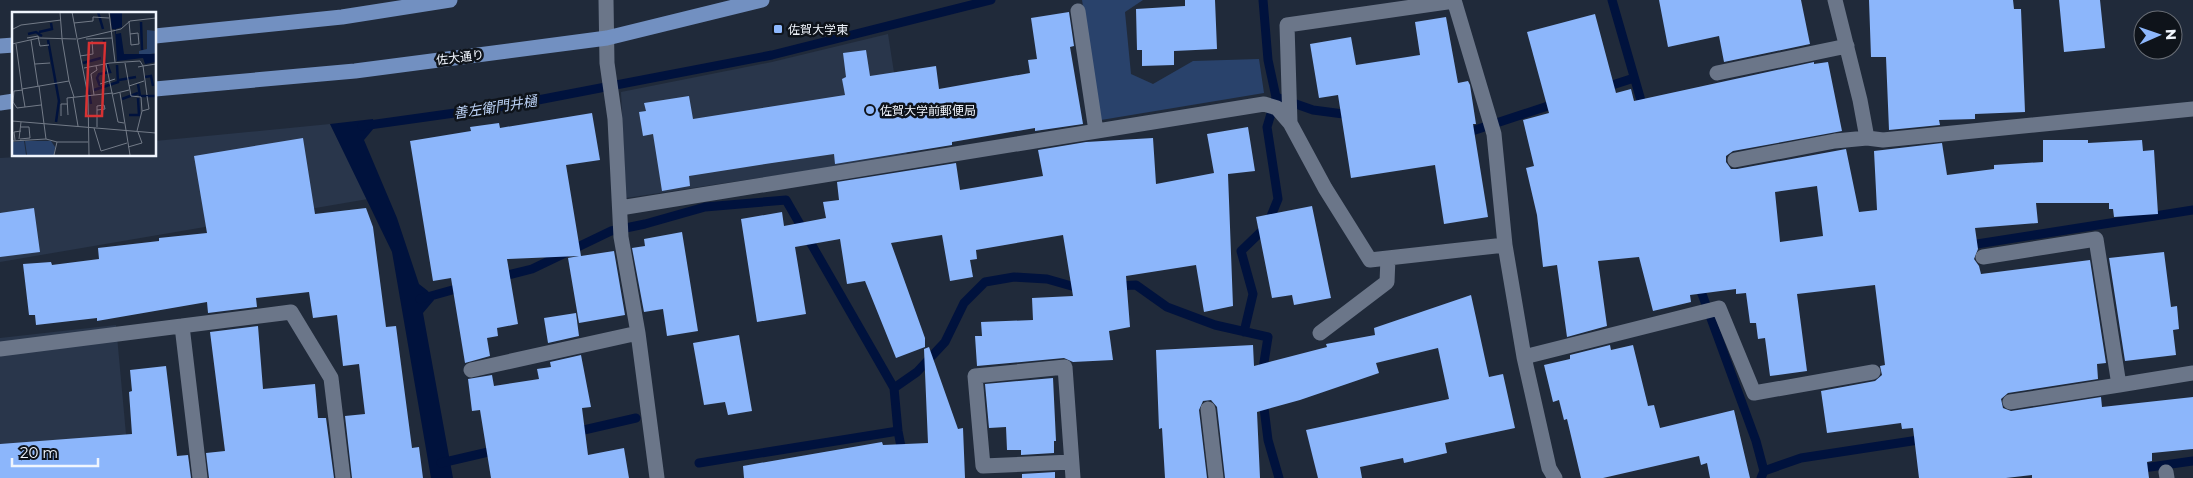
<svg xmlns="http://www.w3.org/2000/svg" width="2193" height="478" viewBox="0 0 2193 478" font-family="Montserrat,'Noto Sans JP',sans-serif">
<style>
.built{fill:#29364b}
.green{fill:#29426b}
.water{fill:#00123d}
.lines{fill:none;stroke-linecap:round;stroke-linejoin:round}
.stream{stroke:#00123d;stroke-width:9}
.building{fill:#8cb6fb;fill-rule:evenodd}
.minor{stroke:#6b7689;stroke-width:15}
.major{stroke:#7290c1;stroke-width:15}
.poi-dot{fill:#8eb8fd;stroke:#0e131a;stroke-width:2}
.labels{text-anchor:middle;dominant-baseline:central;stroke-width:5;stroke-linejoin:round;paint-order:stroke}
.poi-label{font-size:12px;fill:#f0f5fd;stroke:#0e131a;text-anchor:start}
.street-label{font-size:12px;fill:#f0f5fd;stroke:#0e131a}
.water-label{font-size:14px;font-style:italic;fill:#bbd1f5;stroke:#0e131a}
.inset-river{fill:none;stroke:#00123d;stroke-width:2.5}
.inset-road{fill:none;stroke:#737b88;stroke-width:1}
.view{fill:#d73233;fill-opacity:0.15;stroke:#d73233;stroke-width:2.5}
.inset-edge{fill:none;stroke:#f0f5fd;stroke-width:2.5}
</style>
<rect width="100%" height="100%" fill="#202a3a"/>
<path class="built" d="M888,34L907,156L626,198L621,92L772,62Z
M330,124L368,199L0,262V158L53,155H155V141Z
M116,325L130,478H0V338Z"/>
<path class="green" d="M1082,0H1143L1125,12L1131,74L1153,84L1193,61L1259,59L1264,93L1101,120Z"/>
<path class="water" d="M373,119L374,128L364,140L397,218L419,284L428,291L434,300L423,313L453,478H431L392,252L330,124Z"/>
<g class="lines">
<path class="stream" d="M1612,0L1644,111
M1603,88L1634,78
M1276,97L1313,110L1351,115
M362,126L512,105L772,55L991,0
M1463,131L1469,132L1557,103
M1966,247L1977,244L2193,210
M500,277L532,269L611,231L645,224L705,207L786,200L894,388L898,431L907,478
M1698,283L1756,441L1764,471L1761,478
M1115,286L1136,285L1167,307L1215,325L1268,337L1262,375
M420,299L463,287
M1244,332L1253,294L1241,251L1267,226L1278,199L1267,127L1276,97L1268,60L1263,0
M894,388L917,372L945,342L964,303L985,282L1014,277L1047,279L1082,289
M1263,400L1268,440L1279,478
M575,432L636,418
M441,463L497,450
M699,463L898,431
M2136,469L2193,461
M1764,471L1801,458L1925,439"/>
</g>
<path class="building" d="M1185,0H1215L1217,49L1174,51V65L1142,66V50H1137L1136,9L1185,6Z
M1659,0H1801L1810,44L1724,62L1719,36L1668,47Z
M1869,0H2013L2014,9H2021L2025,112L1975,114V119L1939,120L1940,125L1889,130L1886,57H1871Z
M2059,0H2100L2105,48L2064,52Z
M1069,12L1074,46L1070,47L1083,124L1035,131V128L952,142V145L835,164L834,154L772,163L689,176L690,186L662,191L653,134L643,136L639,112L646,111L644,103L689,96L693,119L845,95L842,79L846,77L843,53L866,50L870,76L936,66L939,89L1030,73L1028,60L1037,59L1031,18Z
M1595,14L1616,93L1631,89L1634,101L1814,62V64L1828,62L1842,131L1733,151L1726,156V162L1731,169H1737L1846,149L1859,212L1877,210L1874,151L1942,143L1947,175L1994,169V165L2043,162V140H2088V143L2142,140L2143,151L2154,150L2158,214L2114,217L2113,209H2109V203H2036L2038,223L1975,228L1978,249L1974,259L1979,266L1981,274L2090,260L2106,363L2097,364L2098,379L2008,393L2001,399L2003,408L2011,411L2101,397L2102,407L2193,397V449L2152,453V461L2147,462L2149,478H2032V475L2006,478H1919L1913,428L1902,429L1901,423L1827,433L1821,391L1875,381L1882,375L1880,366L1885,365L1875,285L1797,294L1807,371L1770,376L1765,338L1758,339L1756,323H1750L1746,293L1736,294V289L1690,295L1691,302L1653,311L1639,257L1598,261L1607,326L1567,337L1557,265L1543,267L1537,215L1526,168L1534,166L1523,120L1549,113L1527,32ZM1817,186L1823,236L1780,242L1775,192Z
M1446,17L1458,83L1468,81L1470,85L1476,124H1473L1488,217L1444,224L1435,165L1351,178L1338,95L1319,98L1310,44L1351,37L1356,65L1420,55L1415,22Z
M592,113L600,160L566,165L581,256L614,251L625,315L579,323L568,258L579,256L507,259L518,324L497,328L498,336L487,338L490,356L465,363L451,278L433,281L410,141L471,131L470,127L499,123L500,128Z
M1248,127L1255,171L1228,174L1233,306L1204,312L1196,265L1126,276L1130,327L1109,331L1113,360L1073,362L1064,358L977,366L975,336H982L981,322L1033,320L1032,298L1073,296L1063,235L976,250L977,259L970,260L973,277L950,281L942,235L891,243L925,338V347L896,358L865,281L847,284L840,239L795,247L806,314L757,322L741,219L782,212L784,226L826,218L823,202L839,200L837,182L956,163L960,190L1043,176L1038,150L1086,142L1153,138L1156,184L1214,173L1207,134Z
M303,138L315,214L366,208L373,227L386,327L396,326L412,448L419,447L423,478H352L345,416L365,414L359,364L343,366L337,315L313,318L309,292L256,298L257,307L208,313L207,302L97,321V318L36,325L35,315H29L23,264L51,262L52,265L99,259L98,248L159,241V238L207,233L194,156Z
M1312,206L1331,298L1294,305L1292,295L1272,298L1256,217Z
M34,208L40,252L0,257V213Z
M682,232L698,331L667,336L663,309L644,312L632,248L645,246L644,239Z
M2164,252L2171,307L2177,306L2179,329L2173,330L2176,355L2125,361L2109,258Z
M1471,295L1489,377L1503,374L1515,428L1445,443L1447,453L1404,463L1403,458L1360,467L1362,478H1318L1306,430L1449,399L1438,348L1376,363L1379,373L1300,400L1257,412L1260,478H1225L1217,407L1211,400L1203,401L1199,410L1207,478H1165L1162,428L1159,429L1156,350L1253,345L1254,366L1327,347L1326,344L1375,335L1374,328Z
M576,313L579,336L548,343L544,318Z
M258,326L263,389L315,384L318,418H326L334,478H209L206,453L225,451L210,332Z
M739,335L752,411L728,415L725,402L704,405L693,343Z
M1610,345L1611,350L1633,345L1648,406L1654,405L1660,428L1734,410L1750,478H1710L1707,463L1701,465L1699,456L1603,478H1581L1567,419L1564,420L1559,400L1553,402L1544,365L1570,359V355Z
M929,347L958,429L963,428L965,478H744L743,466L882,442L883,445L928,443L924,349Z
M581,355L591,407L582,408L588,455L624,448L629,478H491L480,410L472,411L468,379L492,375L494,386L539,379L537,369L551,367L550,362Z
M166,366L177,456L188,455L191,478H0V444L132,434L129,392L132,391L130,370Z
M1053,378L1056,441H1054V453L1021,455V450H1007L1006,427L989,428L985,384Z
M1055,472V478H1022V474Z"/>
<g class="lines">
<path class="minor" d="M606,0L607,63L615,119L621,237L638,333L657,478
M1454,0L1494,134L1505,245L1524,357L1549,468L1555,478
M1835,0L1860,100L1867,138L1883,140L2193,109
M1078,11L1096,131
M1717,73L1847,46
M1290,123L1287,25L1454,1
M1735,160L1835,141L1867,138
M620,208L1264,104L1277,108L1290,123L1325,188L1370,260L1505,245
M1983,257L2096,239L2119,385L2010,402
M182,326L200,478
M1320,333L1387,282L1388,258
M0,349L291,312L331,378L343,478
M1524,357L1719,308L1754,393L1873,372
M471,370L638,333
M2119,385L2193,373
M1208,409L1216,478
M1071,462L983,466L975,376L1065,367L1073,478
M2166,472L2167,478"/>
<path class="major" d="M155,36L342,17L450,0
M0,46L14,45
M155,89L355,71L607,38L762,0
M0,103L14,101"/>
</g>
<g class="poi-dot">
<rect x="773" y="24" width="10" height="10" rx="2.5"/>
<circle cx="870" cy="110" r="5"/>
</g>
<g class="labels">
<g class="poi-label">
<text x="788" y="29">佐賀大学東</text>
<text x="880" y="110">佐賀大学前郵便局</text>
</g>
<g class="street-label">
<text transform="translate(460 57) rotate(-7)">佐大通り</text>
</g>
<g class="water-label">
<text transform="translate(495 107) rotate(-9)">善左衛門井樋</text>
</g>
</g>
<g transform="translate(12 12)">
<rect width="144" height="144" fill="#202a3a"/>
<path d="M135,18L144,19V41L127,44V39L135,37ZM12,129L14,143H0V130ZM13,129H39L43,135L42,143H15Z" fill="#29426b"/>
<path d="M98,0H110V15L104,17V22L109,21L112,42H144V50L133,52L131,46L105,49L103,17H100Z" fill="#00123d"/>
<path class="inset-river" d="M86,0L91,17M129,10L130,38M27,20L40,17L39,11M16,22L24,20L30,24M36,28L47,89L44,110M92,28L93,51M71,51L89,46M133,65L139,64L141,74M107,68L124,65M75,69L79,92M126,72L128,84H144M88,74L85,66L87,62L98,60L95,52M82,78L106,70L105,53M110,87L126,81M117,103H127L126,86"/>
<path class="inset-road" d="M48,0L50,26M60,0L76,84L77,143M97,0L103,50M117,9L119,33L127,32L126,21L118,22M62,11L81,9V5L97,6M1,17L9,13L49,8M15,26L26,24L28,34L37,33M66,27L109,17L118,9L144,6M74,27L100,26M19,28L26,74M0,32L27,26L64,27M4,32L10,77M68,44L81,42L80,29M113,51L119,84L129,85L130,99L125,119M23,52L38,51M94,52L106,110L112,111M126,55L131,54L135,83M72,56L98,51L128,49L131,54L144,52M57,69L62,85M88,72L103,67M27,74L34,127L45,130L42,143M117,74L132,69M11,78L2,79L1,90L5,96L13,95M108,81L118,143M101,82L117,78M82,83L79,62L85,58L84,54M61,85L66,114M29,93L13,95L10,77L57,69L50,27M130,99L137,97L135,84M56,103L55,86L101,81M49,104V92H55M0,109L144,121M85,115V94L92,93L93,97L85,98M82,116L89,139L115,131M7,127L9,110M8,127L18,126L17,115H9M3,128L2,120L9,119M0,129L34,127M45,130H76M116,135L130,131L126,120"/>
<path class="view" d="M77,31H93L90,104H74Z"/>
<rect width="144" height="144" class="inset-edge"/>
</g>
<g transform="translate(2158 35) rotate(88)"><circle r="24" fill="#0e131a" stroke="#686d75"/>
<path d="M0-4L9 19L0 12L-9 19Z" fill="#8eb8fd"/>
<text y="-8" font-size="14" font-weight="bold" text-anchor="middle" fill="#f0f5fd">N</text>
</g>
<path d="M12 458v8h86v-8" fill="none" stroke="#f0f5fd" stroke-width="2.5"/>
<text x="20" y="458" font-size="15" fill="#f0f5fd" stroke="#0e131a" stroke-width="4" paint-order="stroke">20 m</text>
</svg>
